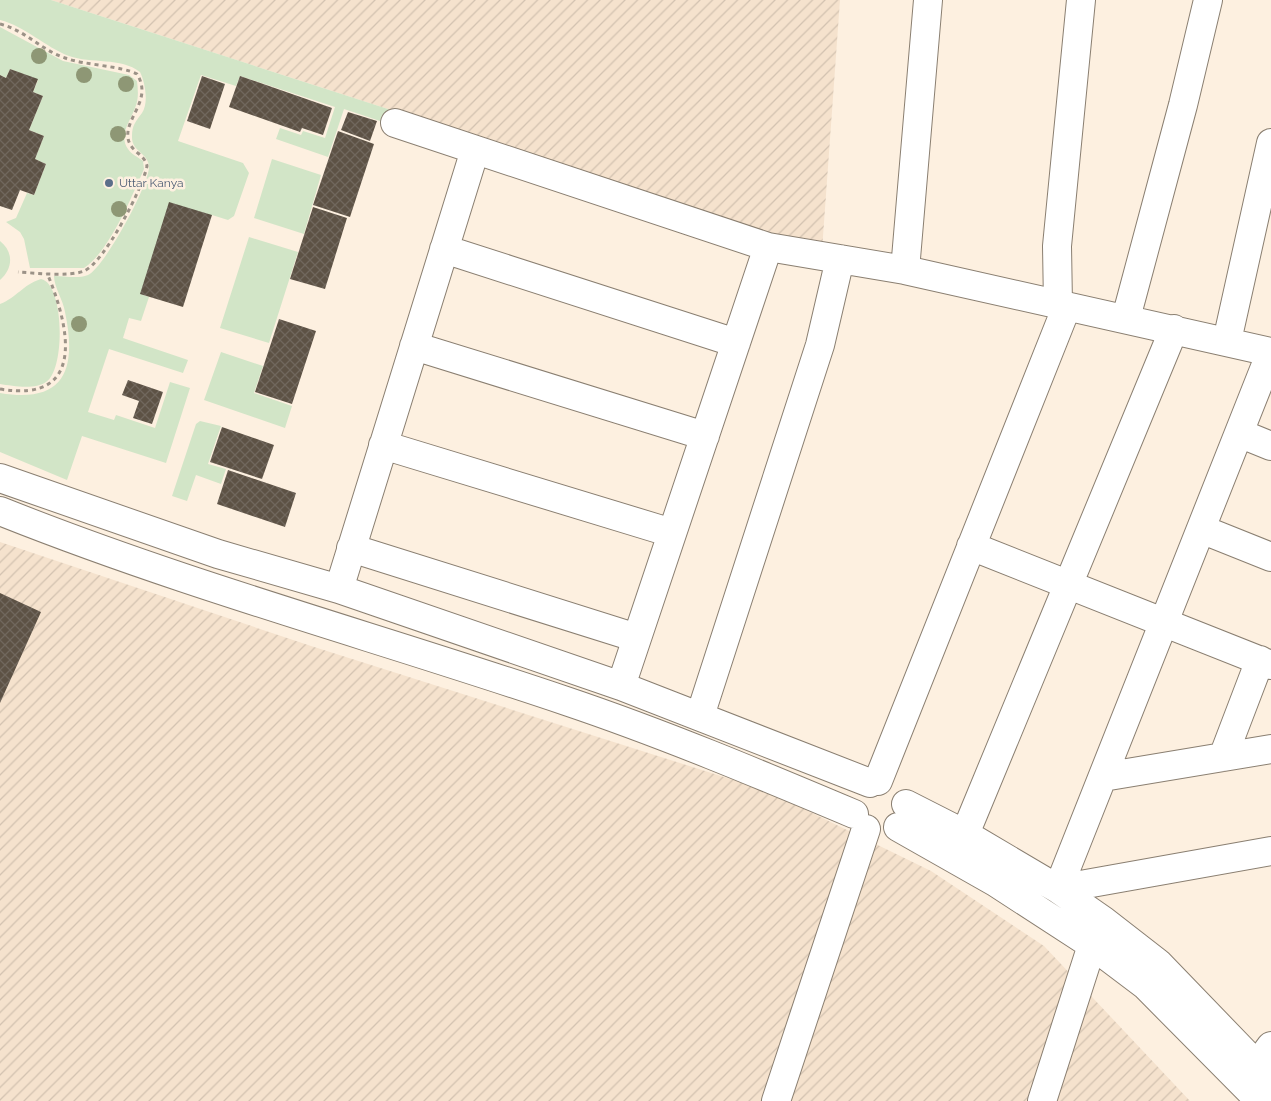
<svg xmlns="http://www.w3.org/2000/svg" width="1271" height="1101" viewBox="0 0 1271 1101" font-family="Raleway,sans-serif">
<style>
.industrial{fill:url(#industrial-furrows)}
.green{fill:#d2e5c7}
.building{fill:url(#building-cross-hatch)}
.lines{fill:none;stroke-linecap:round;stroke-linejoin:round}
.minor-casing{stroke:#8a7f71;stroke-width:30}
.path{stroke:#9b9287;stroke-width:3;stroke-dasharray:4 4;stroke-linecap:butt}
.minor{stroke:#fff;stroke-width:28}
.tree{fill:#8e9775}
.service-dot{fill:#5c6f8a;stroke:#fdf0e0;stroke-width:2}
.labels{text-anchor:middle;dominant-baseline:central;stroke-width:5;stroke-linejoin:round;paint-order:stroke}
.service-label{font-size:12px;fill:#4e5e75;stroke:#fdf0e0;text-anchor:start}
</style>
<defs>
<pattern id="industrial-furrows" width="10" height="10" patternUnits="userSpaceOnUse" patternTransform="scale(1.25)"><rect width="10" height="10" fill="#f5e2cd"/><path d="M-1 1l2-2M0 10L10 0M9 11l2-2" fill="none" stroke="#d2c2b0"/></pattern>
<pattern id="building-cross-hatch" width="8" height="8" patternUnits="userSpaceOnUse" patternTransform="scale(1.25)"><rect width="8" height="8" fill="#5d5245"/><path d="M0 0l8 8M0 8l8-8" fill="none" stroke="#70675d"/></pattern>
</defs>
<rect width="100%" height="100%" fill="#fdf0e0"/>
<path class="industrial" d="M51,0H840L822,250L391,110Z
M0,542L311,646L765,790L931,871L1044,946L1190,1101H0Z"/>
<path class="green" d="M0,0H51L391,110L386,123L344,109L328,157L276,139L280,128L301,135L303,131L325,138L335,107L240,76L236,86L201,75L178,141L243,163L249,173L234,216L228,220L212,215L141,294L149,297L141,321L129,318L123,338L188,360L183,373L109,349L88,412L114,420L116,415L155,428L170,382L190,388L166,463L82,436L67,480L0,452V393C65,404 77,369 65,312C63,300 54,287 54,276C64,276 78,279 88,275C104,268 149,185 149,167C149,153 131,152 132,136C132,125 136,121 142,113C149,103 145,82 140,72C121,57 91,64 69,56C45,47 25,26 0,20Z
M0,27L63,61L129,75L137,81C138,90 139,99 135,108C131,120 118,135 128,149C131,154 138,157 143,161L144,169C132,196 109,252 84,268H30L24,239L20,232L6,222L16,218L27,193L34,195L46,164L35,159L44,136L29,130L43,96L33,92L38,80L10,69L6,78L0,75Z
M272,159L321,175L304,234L254,218Z
M249,237L298,252L269,343L220,328Z
M0,241C14,252 13,269 0,280Z
M41,279C64,283 66,369 46,382C35,390 13,386 0,384V304C18,297 22,285 41,279Z
M221,352L263,366L254,393L292,406L285,428L204,400Z
M200,421L221,426L208,464L226,469L221,484L196,475L187,501L172,496L196,424Z"/>
<path class="building" d="M10,69L38,79L33,92L43,96L29,130L44,136L35,159L46,164L34,195L20,190L12,210L0,206V75L6,78Z
M202,76L225,84L210,129L187,121Z
M240,76L332,108L323,135L302,128L300,132L229,107Z
M348,112L377,121L370,141L341,130Z
M338,131L374,144L350,217L313,205Z
M169,202L212,215L183,307L140,294Z
M313,207L347,218L325,289L290,279Z
M279,319L316,331L292,404L255,392Z
M128,380L163,392L152,424L133,418L139,401L122,395Z
M222,427L274,445L262,479L210,462Z
M228,470L296,493L285,527L217,504Z
M0,593L41,612L0,703Z"/>
<g class="lines">
<defs>
<path id="minor" d="M395,123L768,247L905,270L1271,352
M444,249L736,343
M905,270L928,0
M1058,304L1057,246L1081,0
M1126,318L1183,105L1208,0
M1227,341L1271,143
M414,346L705,436
M1239,433L1271,446
M383,445L672,533
M0,478L218,554L339,589L621,686L870,783
M0,511C185,585 377,637 566,701C664,734 759,774 854,814
M1201,529L1271,557
M971,546L1271,665
M351,548L637,638
M339,589L475,150
M621,686L768,247
M700,716L820,345L840,259
M1223,757L1260,660
M1103,777L1271,749
M878,781L1067,306
M906,804L965,834L1058,889L1104,921L1158,963L1271,1080
M898,827L995,882L1092,945L1145,985L1260,1101
M965,834L1174,329
M1058,889L1271,352
M1058,889L1271,851
M1257,1065L1271,1046
M776,1101L866,829
M1042,1101L1092,945"/>
</defs>
<use href="#minor" class="minor-casing"/>
<path class="path" d="M0,24C25,30 41,50 65,58C84,65 122,66 137,74C153,100 125,117 128,138C130,152 145,154 147,166C143,188 104,263 84,271C69,277 35,273 18,272
M0,389C88,404 69,325 47,273"/>
<use href="#minor" class="minor"/>
</g>
<g class="tree">
<circle cx="39" cy="56" r="8"/>
<circle cx="84" cy="75" r="8"/>
<circle cx="126" cy="84" r="8"/>
<circle cx="118" cy="134" r="8"/>
<circle cx="119" cy="209" r="8"/>
<circle cx="79" cy="324" r="8"/>
</g>
<circle class="service-dot" cx="109" cy="183" r="5"/>
<g class="labels">
<g class="service-label">
<text x="119" y="183">Uttar Kanya</text>
</g>
</g>
</svg>
